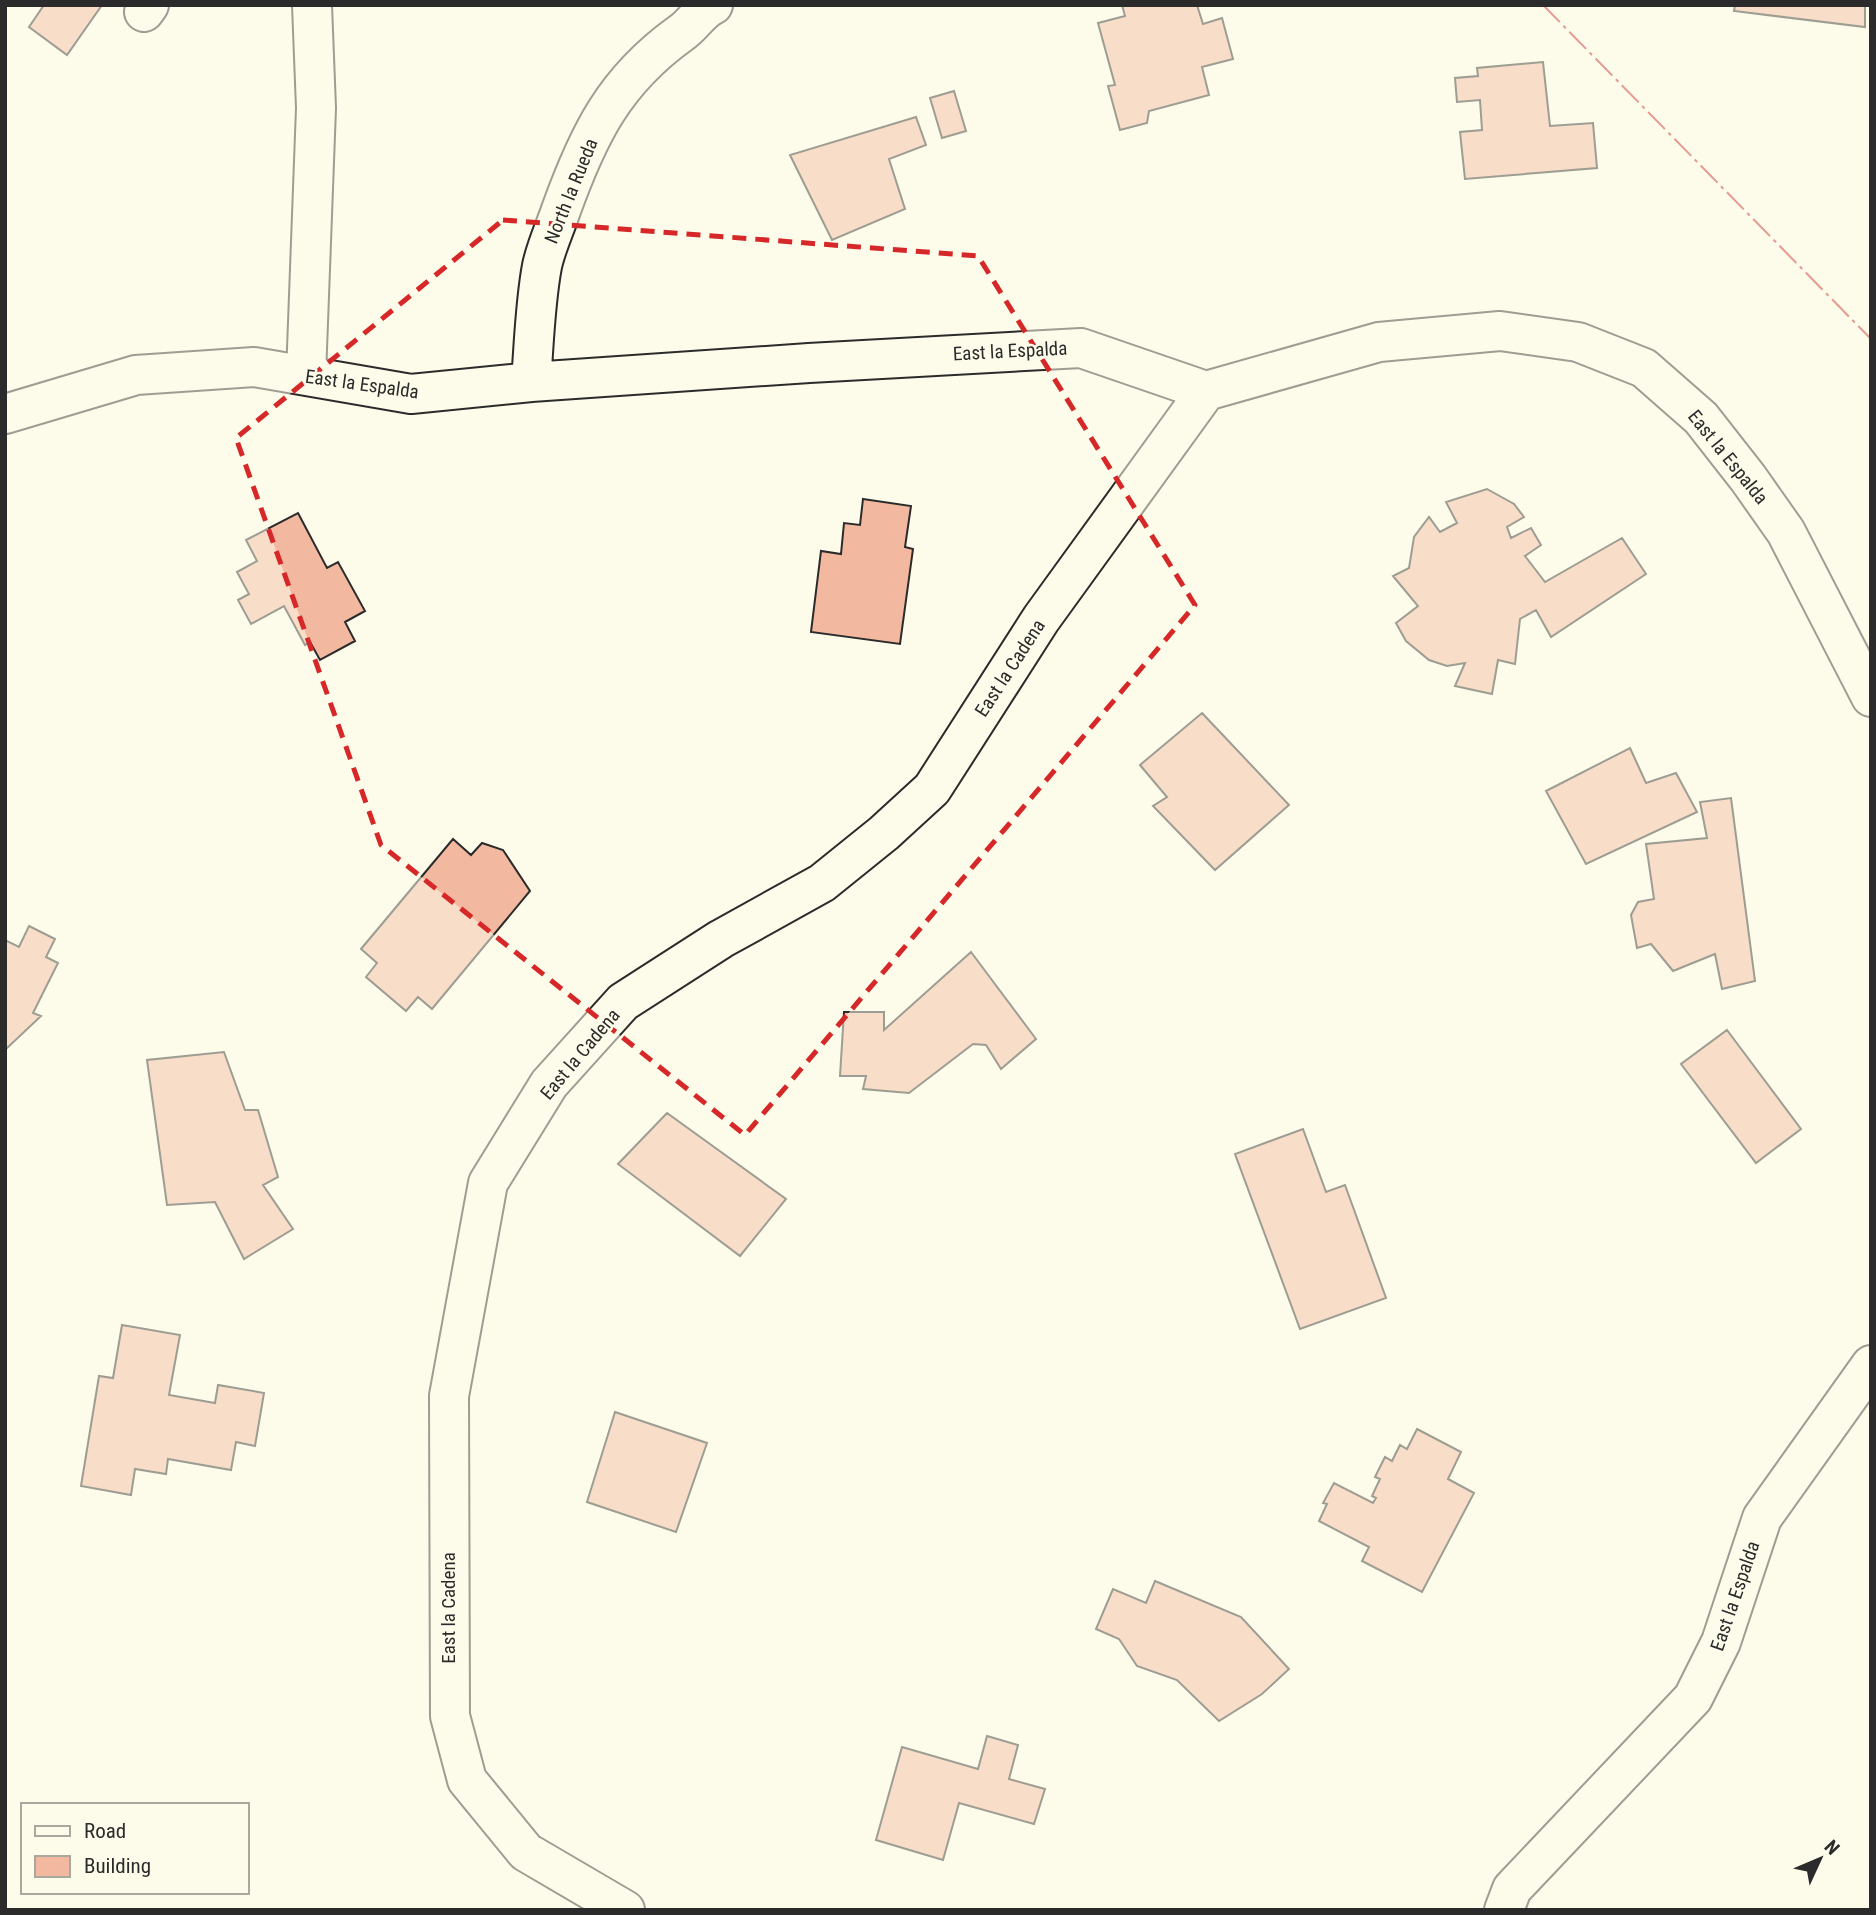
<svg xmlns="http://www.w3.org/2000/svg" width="1876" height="1915" viewBox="0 0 1876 1915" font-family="'Roboto Condensed',sans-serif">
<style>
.building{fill:#f2b8a0;stroke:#2b2b2b;stroke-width:2}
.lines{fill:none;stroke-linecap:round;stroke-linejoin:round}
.minor-casing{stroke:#2b2b2b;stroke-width:42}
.minor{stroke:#fdfbea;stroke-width:38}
.power{stroke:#c62828;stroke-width:2;stroke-dasharray:24 5 3.5 5;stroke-linecap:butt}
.marked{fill:none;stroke:#d62828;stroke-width:5;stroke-dasharray:14 9;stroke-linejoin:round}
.labels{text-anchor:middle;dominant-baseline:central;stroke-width:5;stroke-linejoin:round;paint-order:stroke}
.street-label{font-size:19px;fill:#2b2b2b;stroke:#fdfbea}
</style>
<rect width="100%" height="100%" fill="#fdfbea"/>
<path class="building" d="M44,5H102L67,55L29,27Z
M1122,5H1197L1203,24L1222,18L1233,59L1202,67L1209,95L1149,111L1147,123L1120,130L1108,86L1115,85L1098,23L1125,16Z
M1735,5H1865V27L1734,11Z
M1543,62L1550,126L1593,123L1597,168L1465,179L1460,132L1482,130L1480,100L1457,102L1455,78L1478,76L1477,68Z
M954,91L966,131L942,138L930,98Z
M916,117L926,145L889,159L905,209L832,240L790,155Z
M1487,489L1514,504L1524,517L1507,527L1511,538L1531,528L1541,545L1525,556L1545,582L1622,538L1646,574L1551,637L1536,610L1520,619L1515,664L1498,660L1492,694L1455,686L1465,663L1447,666L1429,660L1406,641L1396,623L1418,606L1393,576L1409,568L1414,537L1429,517L1440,532L1457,523L1446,502Z
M863,499L911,506L905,547L913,549L900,644L811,632L821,551L841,554L844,523L860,525Z
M298,513L327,568L338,562L365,611L345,622L355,641L320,660L310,642L305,645L284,606L251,624L238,600L249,594L237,572L257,561L246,540Z
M1202,713L1289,805L1215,870L1153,806L1167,797L1140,765Z
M1630,748L1646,783L1676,773L1697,812L1586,864L1546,791Z
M1731,798L1755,981L1722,989L1715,954L1673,971L1651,944L1637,948L1631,915L1638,902L1654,899L1646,844L1707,838L1700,802Z
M453,839L471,855L482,843L503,850L530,891L432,1009L418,997L406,1011L366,977L377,963L361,949Z
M29,926L55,939L46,957L58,963L33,1013L41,1016L5,1050V940L19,947Z
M971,952L1036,1039L1001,1069L986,1045L973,1044L909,1093L863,1089L866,1076H840L844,1012H884V1030Z
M1727,1030L1801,1129L1756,1163L1681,1064Z
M224,1052L245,1110H258L278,1177L263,1185L293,1229L244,1259L215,1202L167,1205L147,1060Z
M667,1113L786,1199L740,1256L618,1164Z
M1303,1129L1326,1192L1345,1185L1386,1298L1300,1329L1235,1154Z
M122,1325L180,1335L169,1395L215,1403L218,1385L264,1393L255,1446L236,1442L231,1470L168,1459L166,1474L135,1469L131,1495L81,1486L99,1376L113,1378Z
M615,1412L707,1443L676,1532L587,1502Z
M1417,1429L1461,1452L1448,1479L1474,1493L1422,1592L1362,1561L1369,1547L1319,1521L1327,1504L1323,1503L1334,1483L1373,1503L1376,1498L1372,1496L1380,1479L1375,1477L1385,1457L1392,1461L1400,1445L1407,1449Z
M1155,1581L1241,1617L1289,1669L1262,1694L1219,1721L1177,1680L1137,1666L1119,1639L1096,1629L1113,1589L1146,1603Z
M987,1736L1018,1745L1009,1779L1045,1789L1034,1824L959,1803L943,1860L876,1840L902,1747L978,1769Z"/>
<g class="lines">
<defs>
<path id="minor" d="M144,12L149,5
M306,376L316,108L312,5
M531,382C534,344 535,303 542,266C546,247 555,228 561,210C588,135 614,81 681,33C693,25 700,11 713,5
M5,414L136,375L254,367L411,394L531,382L809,363L1081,348L1206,391L1379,342L1500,331L1578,342L1644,368L1701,418L1748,478L1786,532L1871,697
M625,1910L526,1852L467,1780L450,1716L449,1396L488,1183L549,1084L623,1002L721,939L822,883L884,833L932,789L1041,619L1206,391
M1504,1910L1512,1889L1693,1698L1721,1642L1762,1518L1871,1365"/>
</defs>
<use href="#minor" class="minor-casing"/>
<use href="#minor" class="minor"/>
<path class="power" d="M1543,5L1871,339"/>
</g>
<path d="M0 0H1876V1915H0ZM503,220L978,256L1195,605L745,1135L381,845L236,438Z" fill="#fdfbea" fill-opacity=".55" fill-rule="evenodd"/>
<path class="marked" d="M503,220L978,256L1195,605L745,1135L381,845L236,438Z"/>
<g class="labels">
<g class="street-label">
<text transform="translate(571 191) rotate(-68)">North la Rueda</text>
<text transform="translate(1010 351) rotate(-3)">East la Espalda</text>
<text transform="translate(362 384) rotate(8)">East la Espalda</text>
<text transform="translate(1728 457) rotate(51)">East la Espalda</text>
<text transform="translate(1010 668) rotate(-57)">East la Cadena</text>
<text transform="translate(580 1054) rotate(-50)">East la Cadena</text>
<text transform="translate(1735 1596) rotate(-71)">East la Espalda</text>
<text transform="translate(448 1608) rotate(-90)">East la Cadena</text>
</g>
</g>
<rect width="1876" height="1915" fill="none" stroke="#2b2b2b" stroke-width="14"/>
<rect x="21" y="1803" width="228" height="91" fill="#fdfbea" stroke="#a9a89e" stroke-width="2"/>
<rect x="35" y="1826" width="35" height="10" fill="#fdfbea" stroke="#a9a89e" stroke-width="2"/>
<text x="84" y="1838" font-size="21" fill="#2b2b2b">Road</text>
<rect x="35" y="1856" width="35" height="21" fill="#f2b8a0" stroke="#a9a89e" stroke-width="2"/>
<text x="84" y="1873" font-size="21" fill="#2b2b2b">Building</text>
<g transform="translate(1820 1859) rotate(46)" stroke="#fdfbea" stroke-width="5" paint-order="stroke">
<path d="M0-5L12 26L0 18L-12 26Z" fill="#2b2b2b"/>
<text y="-10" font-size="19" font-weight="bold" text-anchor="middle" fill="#2b2b2b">N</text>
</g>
</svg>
